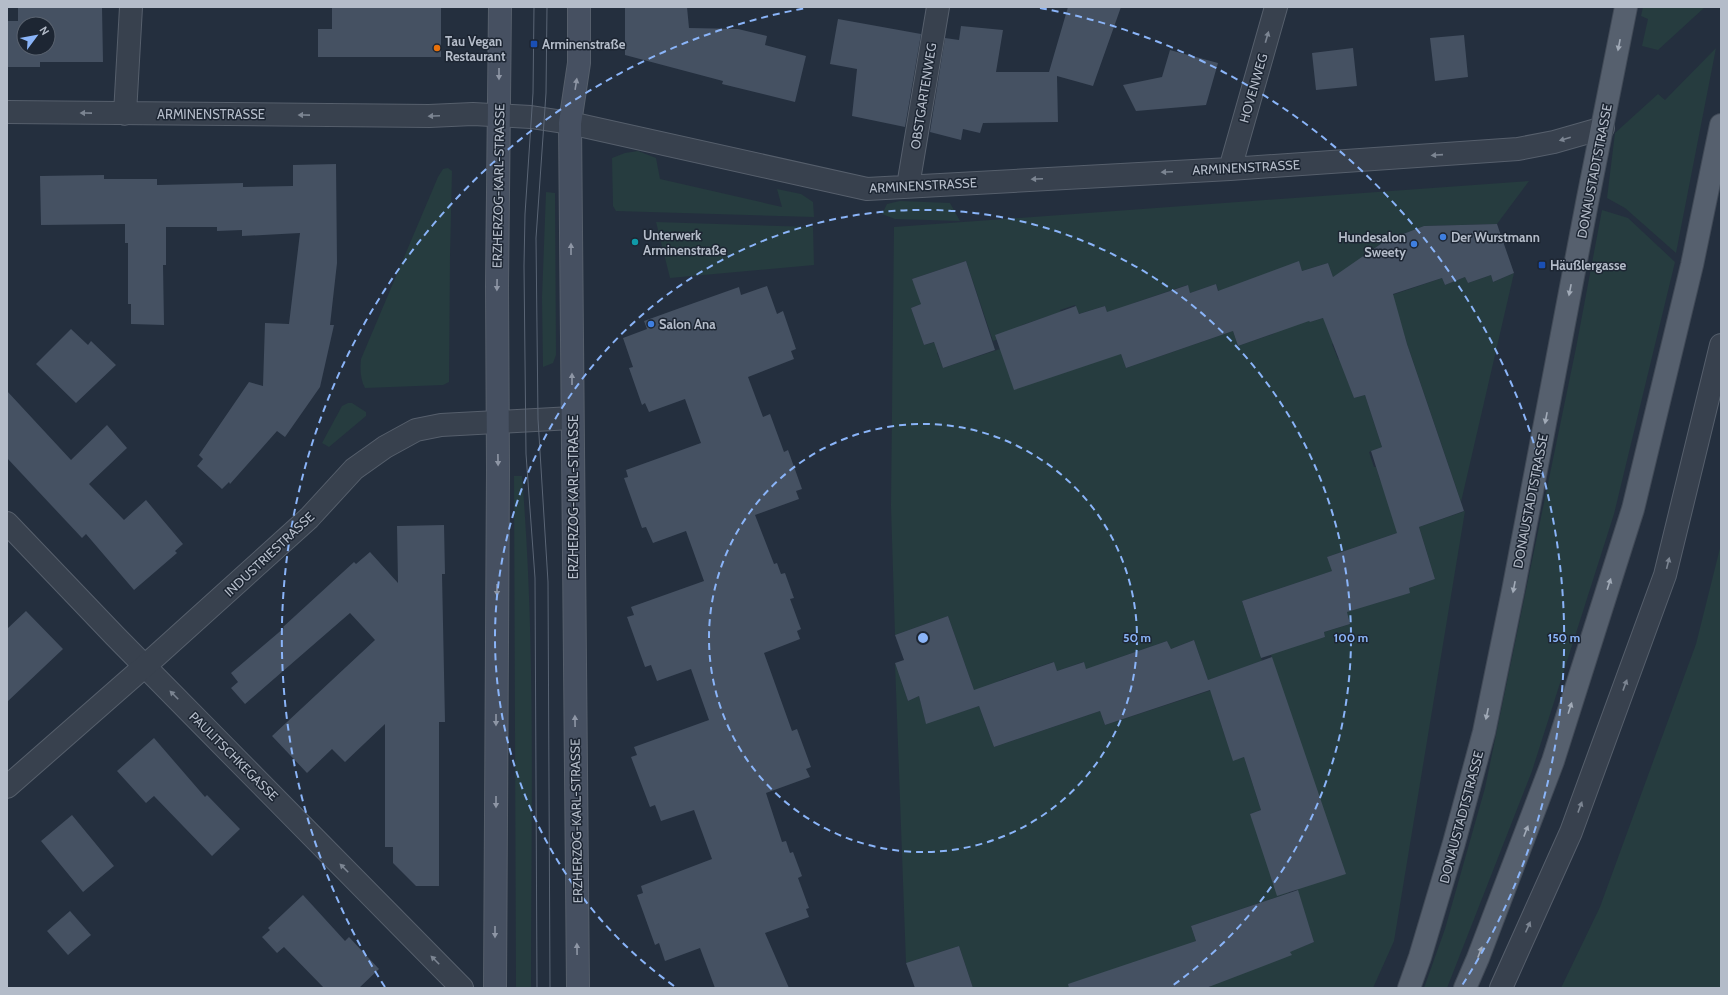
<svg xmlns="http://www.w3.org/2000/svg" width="1728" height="995" viewBox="0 0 1728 995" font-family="Cabin,sans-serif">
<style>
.green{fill:#263c3f}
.building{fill:#455162;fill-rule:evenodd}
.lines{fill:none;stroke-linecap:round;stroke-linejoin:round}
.minor-casing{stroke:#565f6c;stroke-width:24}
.tertiary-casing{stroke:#565f6c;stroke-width:24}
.secondary-casing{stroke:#565f6c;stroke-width:24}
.primary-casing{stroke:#414a57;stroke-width:24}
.minor{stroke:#38414e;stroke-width:22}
.tertiary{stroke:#38414e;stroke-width:22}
.secondary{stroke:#465061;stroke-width:22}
.primary{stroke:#56606e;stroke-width:22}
.tram{stroke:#5a6575;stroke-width:1}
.oneway{fill:#7c8592}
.oneway2{fill:#a1aab7}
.oneway3{fill:#8e96a5}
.ring{fill:none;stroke:#8ab4f8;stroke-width:2;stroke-dasharray:7 5}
.transit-dot{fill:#1a4fb4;stroke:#1d2633;stroke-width:1.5}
.food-dot{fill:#e8710a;stroke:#1d2633;stroke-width:1.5}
.shop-dot{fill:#3f7fe0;stroke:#1d2633;stroke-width:1.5}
.culture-dot{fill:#0f9aa8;stroke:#1d2633;stroke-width:1.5}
.labels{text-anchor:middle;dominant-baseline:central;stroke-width:3;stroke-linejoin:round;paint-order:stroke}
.poi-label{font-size:13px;font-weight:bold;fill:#b4bcc9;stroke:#1d2633;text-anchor:start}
.street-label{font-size:13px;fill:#b4bcc9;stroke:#1d2633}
.centre{fill:#8ab4f8;stroke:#1d2633;stroke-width:2}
.ring-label{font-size:12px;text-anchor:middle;font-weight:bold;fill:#8ab4f8;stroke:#1d2633;stroke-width:3;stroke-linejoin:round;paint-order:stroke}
</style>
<rect width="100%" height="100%" fill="#242f3e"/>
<path class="green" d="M1643,7H1705L1658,50L1642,46L1648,19L1641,16Z
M1716,48L1676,253L1625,208L1607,198L1615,133L1658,94L1665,100Z
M638,151L656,158L660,179L782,207L777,189L801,194L813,202L814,217L616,211L613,206L612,158L625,153Z
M448,168L452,171L450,256L449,382L443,385L365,388C360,379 360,368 361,359L438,177L443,169Z
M1529,181L1497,224L1424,226L1385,241L1362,257L1379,299L1345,310L1328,263L1302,271L1299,262L1220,295L1216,284L1190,293L1187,285L1134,303L1109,318L1105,306L1079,314L1075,305L1060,310L1061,312L1022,325L1013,334L993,341L966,261L912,279L923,303L911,308L924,345L936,342L939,351L937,353L943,368L1000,349L1121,354L1126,368L1233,331L1238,346L1273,334L1306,313L1310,322L1336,314L1344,340L1332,344L1338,359H1340L1354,398L1365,395L1382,447L1369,452L1374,467H1376L1380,480L1409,529L1327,557L1333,571L1242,601L1262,661L1208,680L1194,640L1171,649L1167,641L1112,660L1088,676L1083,662L1057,671L1053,662L1001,680L976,696L948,616L895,635L891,506L894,227Z
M546,192L555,193L556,355L553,363L543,367L542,298Z
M900,201L950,203L960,221L895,219L882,214L887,204Z
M1602,210L1628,218L1675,262L1614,514L1532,771L1447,988H1424L1445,929L1485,788L1576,348Z
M656,222L813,227L814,265L670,278Z
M1514,273L1461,502L1407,344L1392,295L1442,278L1445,285L1465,277L1468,283L1491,275L1493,282Z
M348,403H352L366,412V416L329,447L322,443L342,406Z
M514,476H522C536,646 531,818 531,988H516Z
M1465,511L1394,941L1373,988H1211L1207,976L1291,954L1288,948H1299L1314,942L1297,889L1274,664L1270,652L1325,637L1324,632L1350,624L1346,610L1373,604L1409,593V588L1435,579L1419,527Z
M1721,544V988H1561L1600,907L1696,644Z
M895,663L908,701L919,696L926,723L979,706L994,747L1100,711L1105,725L1221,687L1215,706L1233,760L1244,757L1261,810L1250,814L1289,893L1191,926L1196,941L1093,988H973L959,946L906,963Z"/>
<path class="building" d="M18,7H102L103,62H40V67H7V21H18ZM24,24H48V48H24Z
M332,7H441V57H318V29H332Z
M625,7H687L689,28L738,29L767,36L765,45L806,56L795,102L722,84L723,81L625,55Z
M1068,7H1121L1093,86L1057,76L1058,122L983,123L980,133L963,129L961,140L930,132L945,38L959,40L961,26L1003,30L996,72H1049Z
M838,19L921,34L905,127L852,116L857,69L830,64Z
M1464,35L1468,77L1435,81L1430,38Z
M1353,48L1357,86L1316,90L1312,53Z
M1170,50L1218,63L1206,105L1136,111L1123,85L1162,77Z
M336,164L337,263L330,325H334L320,387L285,437L277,431L230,484L229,482L222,489L197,466L203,459L199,455L249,382L263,386L265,323L289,324L300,233L242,236V230L217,231V227H166V265H163L164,325L131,324V304H128V243H125V224L41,225L40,176L104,175V179H157V185L243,183V187L293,186V165Z
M1497,224L1514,273L1493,282L1491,275L1468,283L1465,277L1445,285L1442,278L1393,294L1407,344L1464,511L1419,527L1435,579L1409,588L1410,593L1347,612L1350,624L1324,632L1325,637L1261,658L1242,601L1332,571L1327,557L1397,533L1371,451L1382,447L1365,395L1354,398L1323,318L1310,322L1309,321L1238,346L1233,331L1126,368L1121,354L1014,390L995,335L1076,306L1079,314L1105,306L1107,312L1188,285L1190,293L1216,284L1218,291L1299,261L1302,271L1328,263L1333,277L1385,241L1424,226Z
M966,261L995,350L943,368L934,342L924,345L911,308L921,304L912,279Z
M767,286L777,314L783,311L796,349L791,351L794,359L748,377L763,417L770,414L784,452L788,450L802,489L796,491L799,499L755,515L774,564L777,563L781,574L785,573L794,598L790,599L801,629L797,631L800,639L764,653L792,731L797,729L811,767L806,769L810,777L766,793L782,842L786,841L790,853L793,852L802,876L798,878L809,908L806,909L809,917L765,933L789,988H715L700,948L665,961L659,943L655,945L637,895L643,893L641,886L712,859L694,810L661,821L655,805L650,807L631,757L637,755L634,747L709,720L691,669L657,681L651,665L645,667L627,617L634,615L631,607L704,581L686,531L653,543L646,527L642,528L624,478L628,477L626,470L701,443L685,399L649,412L645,403L642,405L629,368L633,367L623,338L647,329L644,321L680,308L739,287L741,295Z
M71,329L88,345L91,341L116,365L76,403L36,364Z
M7,391L71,460L107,425L127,448L89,484L124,520L146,500L183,544L175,551L177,553L134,590L86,534L82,538L7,458Z
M444,525L445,574H442L445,722H439V886H416L393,863V847H385V724L345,762L332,749L307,773L272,736L375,640L350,613L245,704L231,688L238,682L231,673L284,628L283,627L354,562L356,564L370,552L398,583L397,526Z
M26,611L63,649L7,702V629Z
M948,616L974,690L1054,662L1057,671L1084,662L1086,669L1167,641L1171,649L1194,640L1208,680L1272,657L1346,874L1277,896L1250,814L1261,810L1244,757L1233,761L1210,690L1105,725L1100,711L994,747L979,706L926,724L919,696L908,701L895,663L904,660L895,635Z
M154,738L205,797L207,795L240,829L212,856L154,796L146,803L117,771Z
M72,815L114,866L83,892L41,841Z
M1298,890L1314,942L1290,952L1292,955L1206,988H1069L1068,984L1196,941L1191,926Z
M303,895L345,941L349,937L379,969L359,988H324L284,947L277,953L262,937L270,930L268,928Z
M70,911L91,935L68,955L47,931Z
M959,946L973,988H915L906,963Z"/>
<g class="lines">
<defs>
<path id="minor" d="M7,112L429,116L473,114L531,117L570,123L867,189L1230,169L1518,149L1554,142L1603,128
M125,114L131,7
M1230,169L1276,7
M908,186L938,7
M7,523L115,636L462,988
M1501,988L1571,832L1665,575L1721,345"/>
<path id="tertiary" d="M7,787L145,666L309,518L354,469L385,447L416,430L441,425L572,418"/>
<path id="secondary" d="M495,988L498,470L497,286L500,7
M578,988L570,123L579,63V7"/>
<path id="primary" d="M1409,988L1420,957L1454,843L1484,732L1513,591L1587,203L1626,7
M1465,988L1478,958L1553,761L1633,509L1692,265L1721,125"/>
</defs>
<use href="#minor" class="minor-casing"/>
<use href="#tertiary" class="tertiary-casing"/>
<use href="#secondary" class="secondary-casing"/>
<use href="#primary" class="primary-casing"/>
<use href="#minor" class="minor"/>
<use href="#tertiary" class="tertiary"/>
<use href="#secondary" class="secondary"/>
<use href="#primary" class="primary"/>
<path class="tram" d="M534,7L533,93L525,214L524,266L526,454L535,578L537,988
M547,7L546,93L536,238L538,419L548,582L550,988"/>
</g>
<defs><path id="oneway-solid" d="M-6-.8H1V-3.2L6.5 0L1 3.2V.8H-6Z"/></defs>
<g class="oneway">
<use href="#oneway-solid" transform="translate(1267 37) rotate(-74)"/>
<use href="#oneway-solid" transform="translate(86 113) rotate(-179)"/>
<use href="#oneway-solid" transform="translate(304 115) rotate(-179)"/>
<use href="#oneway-solid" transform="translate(434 116) rotate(178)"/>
<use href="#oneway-solid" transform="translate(1565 139) rotate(164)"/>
<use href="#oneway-solid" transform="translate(1437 155) rotate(176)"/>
<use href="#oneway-solid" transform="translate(1167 172) rotate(177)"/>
<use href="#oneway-solid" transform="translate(1037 179) rotate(177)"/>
<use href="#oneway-solid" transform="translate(1668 563) rotate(-76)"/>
<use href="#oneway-solid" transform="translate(1625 685) rotate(-70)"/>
<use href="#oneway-solid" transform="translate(174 695) rotate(-135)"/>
<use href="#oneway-solid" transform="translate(1580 807) rotate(-70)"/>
<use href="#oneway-solid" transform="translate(344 868) rotate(-135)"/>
<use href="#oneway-solid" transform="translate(1528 927) rotate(-66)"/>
<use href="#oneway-solid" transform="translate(435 960) rotate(-135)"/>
</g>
<g class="oneway2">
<use href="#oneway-solid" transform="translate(1619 45) rotate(101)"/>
<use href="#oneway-solid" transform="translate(1570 290) rotate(101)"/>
<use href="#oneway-solid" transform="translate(1546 418) rotate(101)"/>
<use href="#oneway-solid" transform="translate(1609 584) rotate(-72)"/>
<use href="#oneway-solid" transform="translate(1514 587) rotate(101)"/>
<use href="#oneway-solid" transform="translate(1570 708) rotate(-72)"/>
<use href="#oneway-solid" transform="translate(1487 714) rotate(102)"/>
<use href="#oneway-solid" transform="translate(1526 831) rotate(-69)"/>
<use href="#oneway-solid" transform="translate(1480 952) rotate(-69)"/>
</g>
<g class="oneway3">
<use href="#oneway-solid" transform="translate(499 74) rotate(90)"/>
<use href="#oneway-solid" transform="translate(576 84) rotate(-81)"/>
<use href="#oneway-solid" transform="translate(571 249) rotate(-90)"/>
<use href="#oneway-solid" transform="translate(497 285) rotate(91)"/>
<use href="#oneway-solid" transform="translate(572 379) rotate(-90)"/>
<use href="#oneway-solid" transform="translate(498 460) rotate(89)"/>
<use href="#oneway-solid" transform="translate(497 590) rotate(90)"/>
<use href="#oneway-solid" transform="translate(496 720) rotate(90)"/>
<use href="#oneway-solid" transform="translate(575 721) rotate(-91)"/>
<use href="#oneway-solid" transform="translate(496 802) rotate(90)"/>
<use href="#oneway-solid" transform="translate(495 932) rotate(90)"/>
<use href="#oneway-solid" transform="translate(577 949) rotate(-91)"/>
</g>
<g class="ring">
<circle cx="923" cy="638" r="214"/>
<path d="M674 986A428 428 0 1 1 1172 986"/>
<path d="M385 987A641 641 0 0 1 806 8M1040 8A641 641 0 0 1 1461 987"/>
</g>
<g class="transit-dot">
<rect x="530" y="40" width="8" height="8" rx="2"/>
<rect x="1538" y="261" width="8" height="8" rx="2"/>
</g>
<circle class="food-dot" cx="437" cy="48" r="4"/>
<g class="shop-dot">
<circle cx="1443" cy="237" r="4"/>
<circle cx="1414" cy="244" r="4"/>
<circle cx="651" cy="324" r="4"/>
</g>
<circle class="culture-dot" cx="635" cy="242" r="4"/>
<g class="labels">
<g class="poi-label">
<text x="445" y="41">Tau Vegan<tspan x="445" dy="15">Restaurant</tspan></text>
<text x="542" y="44">Arminenstraße</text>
<text x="643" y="235">Unterwerk<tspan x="643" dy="15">Arminenstraße</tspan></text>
<text x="1406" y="237" text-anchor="end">Hundesalon<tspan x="1406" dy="15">Sweety</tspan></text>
<text x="1451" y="237">Der Wurstmann</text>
<text x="1550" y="265">Häußlergasse</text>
<text x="659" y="324">Salon Ana</text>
</g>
<g class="street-label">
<text transform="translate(1253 88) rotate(-74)">HOVENWEG</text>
<text transform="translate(923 96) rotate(-81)">OBSTGARTENWEG</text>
<text x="211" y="114">ARMINENSTRASSE</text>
<text transform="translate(1246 167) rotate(-3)">ARMINENSTRASSE</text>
<text transform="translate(1594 171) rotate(-79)">DONAUSTADTSTRASSE</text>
<text transform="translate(923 185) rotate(-3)">ARMINENSTRASSE</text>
<text transform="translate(498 186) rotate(-89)">ERZHERZOG-KARL-STRASSE</text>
<text transform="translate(573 497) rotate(-90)">ERZHERZOG-KARL-STRASSE</text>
<text transform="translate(1530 501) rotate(-79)">DONAUSTADTSTRASSE</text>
<text transform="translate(269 554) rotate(-43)">INDUSTRIESTRASSE</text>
<text transform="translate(234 756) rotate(45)">PAULITSCHKEGASSE</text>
<text transform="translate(1461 817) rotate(-75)">DONAUSTADTSTRASSE</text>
<text transform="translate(576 821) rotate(-91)">ERZHERZOG-KARL-STRASSE</text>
</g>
</g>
<circle cx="923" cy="638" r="6" class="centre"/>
<g class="ring-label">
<text x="1137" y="642">50 m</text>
<text x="1351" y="642">100 m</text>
<text x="1564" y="642">150 m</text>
</g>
<rect width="1728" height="995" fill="none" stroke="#b4bcc9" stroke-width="16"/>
<g transform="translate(36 36) rotate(58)"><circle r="19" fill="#1d2633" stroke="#59626f"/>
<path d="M0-3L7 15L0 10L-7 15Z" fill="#8ab4f8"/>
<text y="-6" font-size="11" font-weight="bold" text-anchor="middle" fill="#b4bcc9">N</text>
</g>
</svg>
